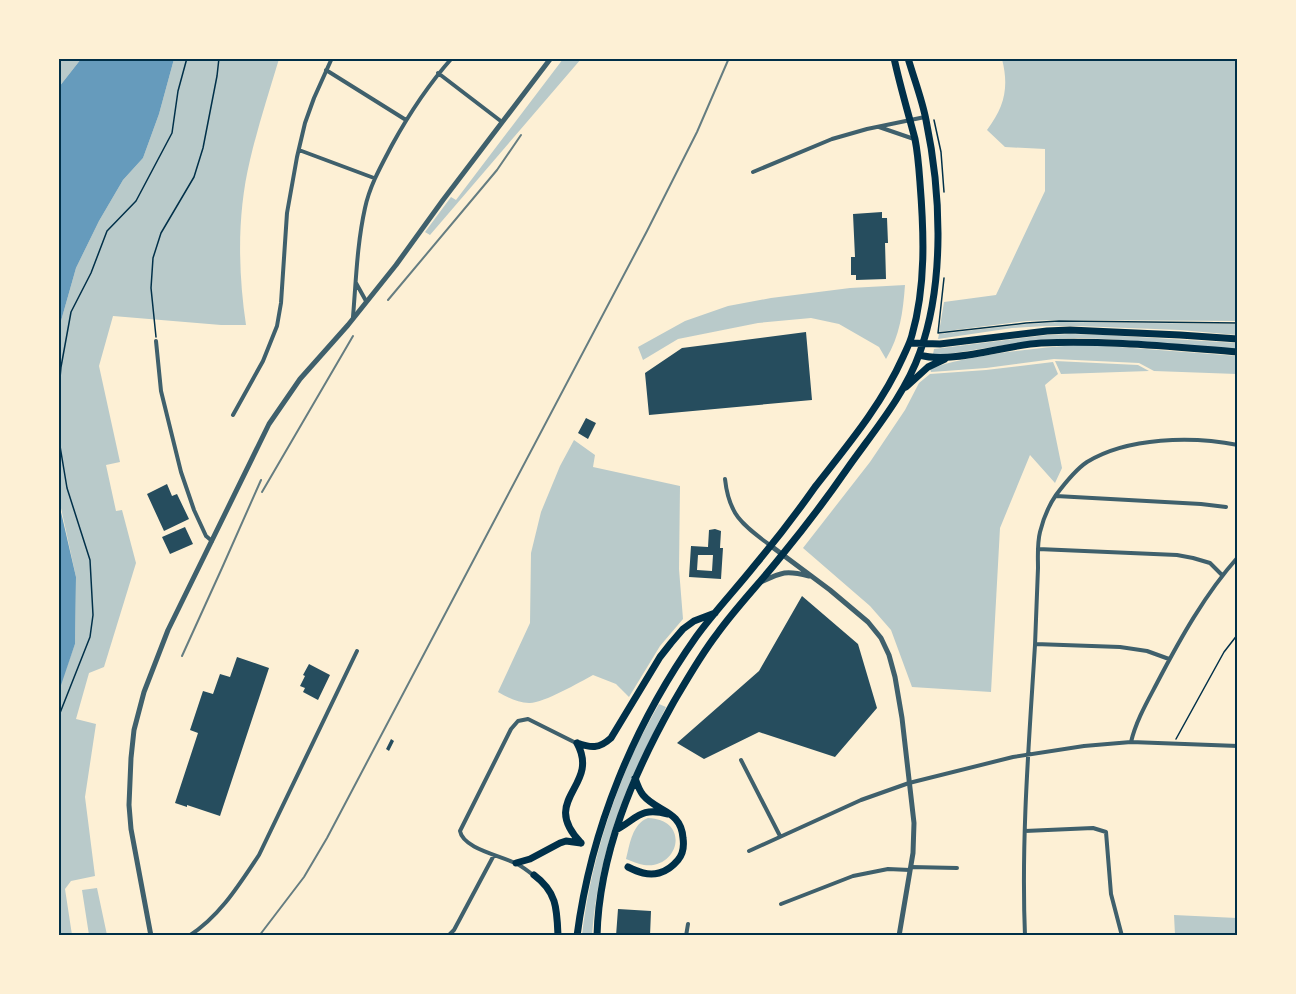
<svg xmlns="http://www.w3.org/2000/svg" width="1296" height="994" viewBox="0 0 1296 994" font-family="'Asap Condensed',sans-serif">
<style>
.green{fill:#b9caca}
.water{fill:#669bbc}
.building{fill:#264d5e;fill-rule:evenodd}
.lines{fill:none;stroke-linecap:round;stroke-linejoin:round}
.path{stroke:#003049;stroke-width:1.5}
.minor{stroke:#3f606c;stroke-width:4}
.tertiary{stroke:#3f606c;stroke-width:5}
.primary{stroke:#003049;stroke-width:7}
.rail{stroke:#657d81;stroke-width:2}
.neatline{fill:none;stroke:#003049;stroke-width:2}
</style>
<rect width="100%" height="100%" fill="#fdf0d5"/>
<path class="green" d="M59,59H81L59,87Z
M174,59H279C269,92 258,126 250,160C237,214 238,271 246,325H221L113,316L99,366L120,462L106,465L116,511L122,510L136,563L104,667L89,673L76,719L96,724L85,797L95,876L71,881L65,889L72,935H59L58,691L75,644L76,577L59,499V328L76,268L99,221L123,180L143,158L159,114Z
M563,59H581L430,235L425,232L451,197L456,200Z
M1002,59H1237V321L1059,320L1026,321L939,332L944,302L996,295L1045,191V149L1005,147L987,130C1005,106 1009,87 1002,59Z
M905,285C903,312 900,336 886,359L879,347L839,324L811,318L758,323L678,339L643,360L638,347L685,321L728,306L771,298L850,288Z
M1059,322L1238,324L1237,335L1180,330L1078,326H1046L1012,328L938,339L939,334L1027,324Z
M1070,334L1105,335L1238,343L1237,349L1106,339L1078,338L1037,340L948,354H933L934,349L1047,335Z
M1077,345L1106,346L1238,356L1237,374L1154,371L1139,363L1054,359L986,368L931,372L930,369C951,361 972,358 994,354C1022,350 1049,347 1077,345Z
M1055,361L1138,365L1149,371L1061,374Z
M1053,362L1058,374L1045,385L1062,468L1055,483L1030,455L1000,528L991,692L912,687L891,630L870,606L803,548L870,462L905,410L919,383L930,374L986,370Z
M574,440L595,455L593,467L680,486L679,569L683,619L660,646L629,697L616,684L593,675C580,682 542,704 529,703C518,703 507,697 498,692L530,623L531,553L541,512L560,466Z
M659,704L666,707C649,742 631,777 618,813C604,853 595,894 592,935L582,936C589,872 610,803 637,745C644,731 651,718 659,704Z
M648,818C692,820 678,870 644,865C638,864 632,861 626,859C630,844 632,824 648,818Z
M97,888L107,935H89L82,890Z
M1174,915L1237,918V935H1175Z"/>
<path class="water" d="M81,59H174L159,114L143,158L123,180L99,221L76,268L59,328V87Z
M58,499L76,577L75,644L59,691Z"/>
<path class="building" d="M882,212V218H887L888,243H885L886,279L856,280V275H851V257H855L853,214Z
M806,332L812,400L649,415L645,373L682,348Z
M586,418L596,423L588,439L578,433Z
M167,484L172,496L177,494L189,519L164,531L147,494Z
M185,527L193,544L170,554L162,537Z
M715,529L721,531L720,548H723L721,579L689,577L691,546L708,547L709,530ZM698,555H713L712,571L697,570Z
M802,596L858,644L877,708L835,757L759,732L704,759L677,743L759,671Z
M237,657L269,668L220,816L187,805V807L175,803L198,733L190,730L203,691L213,694L220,674L230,677Z
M309,664L330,675L318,700L303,692L305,688L300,686L305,676L303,675Z
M391,739L394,741L389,751L386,749Z
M618,909L651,911L650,936H616Z"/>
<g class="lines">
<path class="path" d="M934,120L941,152L944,192
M944,278L938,333L1026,323L1059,321L1238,323
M156,337L151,288L153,258L161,233L194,177L203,148L217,76L219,58
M58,400L61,367L71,312L91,273L107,231L136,201L172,133L178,91L187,58
M58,417L60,446L67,488L90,560L93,615L90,637L58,718
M1176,739L1224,652L1238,634"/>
<path class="minor" d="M326,70L406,120
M438,73L502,122
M879,127L914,139
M299,150L374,178
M753,172L832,139L867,129L925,117
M356,283L366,301
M353,317C356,281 357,244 365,208C370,185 381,166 392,145C409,114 428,85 452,58
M156,341L161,391L181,472L194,510L206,536L212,541
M233,415L263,361L277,326L281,303L287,213L297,157L305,123L314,98L332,58
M725,479C729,516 743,525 771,546
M1056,496L1201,504L1226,507
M1038,549L1177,555L1193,558L1210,563L1222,575
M1035,644L1120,647L1147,651L1169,659
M1131,742C1136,721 1147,702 1157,683C1180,639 1205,594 1238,557
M741,760L780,836
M1025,831L1093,828L1106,832L1111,894L1122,936
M749,851L861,800L909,783L1013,757L1084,746L1131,742L1238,746
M911,867L957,868
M533,875C528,871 523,867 517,864C503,856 463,849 460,831L511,729L518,721L528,719L576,743
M781,904L853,876L888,869L910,870
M189,936C220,916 239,885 259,855L357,651
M448,936L454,930L494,855
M686,936L688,924
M1025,936C1021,839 1029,742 1035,645C1036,620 1037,594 1038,568C1038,557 1037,544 1040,532C1043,520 1049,505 1056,495C1065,483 1075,470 1087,462C1128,437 1192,436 1238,445"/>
<path class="tertiary" d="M771,546L830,590L868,622L881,638L889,655L895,677L902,718L914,823L913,853L899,936
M761,582C782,572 786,570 809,576
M151,936L131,829L129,805L131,758L134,730L144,692L168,630L269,424L300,379L348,325L396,265L443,200L551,58"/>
<path class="primary" d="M910,343L940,344L1047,331L1070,330L1180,335L1238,339
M919,355C953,364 1005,345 1041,343C1107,340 1172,347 1238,352
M906,387L928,367L945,359
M577,743C591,748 599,749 611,738L660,657L671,643L683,629L694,621L715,613
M577,743C601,787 538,798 581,843
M616,830C638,818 640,807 668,814
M516,863L530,859L560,843L566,841L581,843
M628,867C638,872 648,876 659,873C667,871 673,866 678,860C683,854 684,845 683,838C681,810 657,812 643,795C639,790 637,784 635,778
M534,875C557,892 557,909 558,936
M577,936C591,828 634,725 696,637C714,612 736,589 755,565C776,540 796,514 815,487C847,446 881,406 903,357C906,350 910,343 912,335C926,286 924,233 920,183C919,169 918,154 915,139C908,112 900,86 894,58
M597,936C599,854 633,775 672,705C686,681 700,656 717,634C737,606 761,582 782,555C805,527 827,498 847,469C873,432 905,395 920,352C945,282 941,192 926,120C922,99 914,79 908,58"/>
<path class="rail" d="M388,300L497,170L521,135
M262,492L353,336
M182,656L222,568L261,480
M259,936L304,877L327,838L647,231L697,132L729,58"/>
</g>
<rect width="1296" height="994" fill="none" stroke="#fdf0d5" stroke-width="120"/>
<rect x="60" y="60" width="1176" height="874" class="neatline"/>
</svg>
